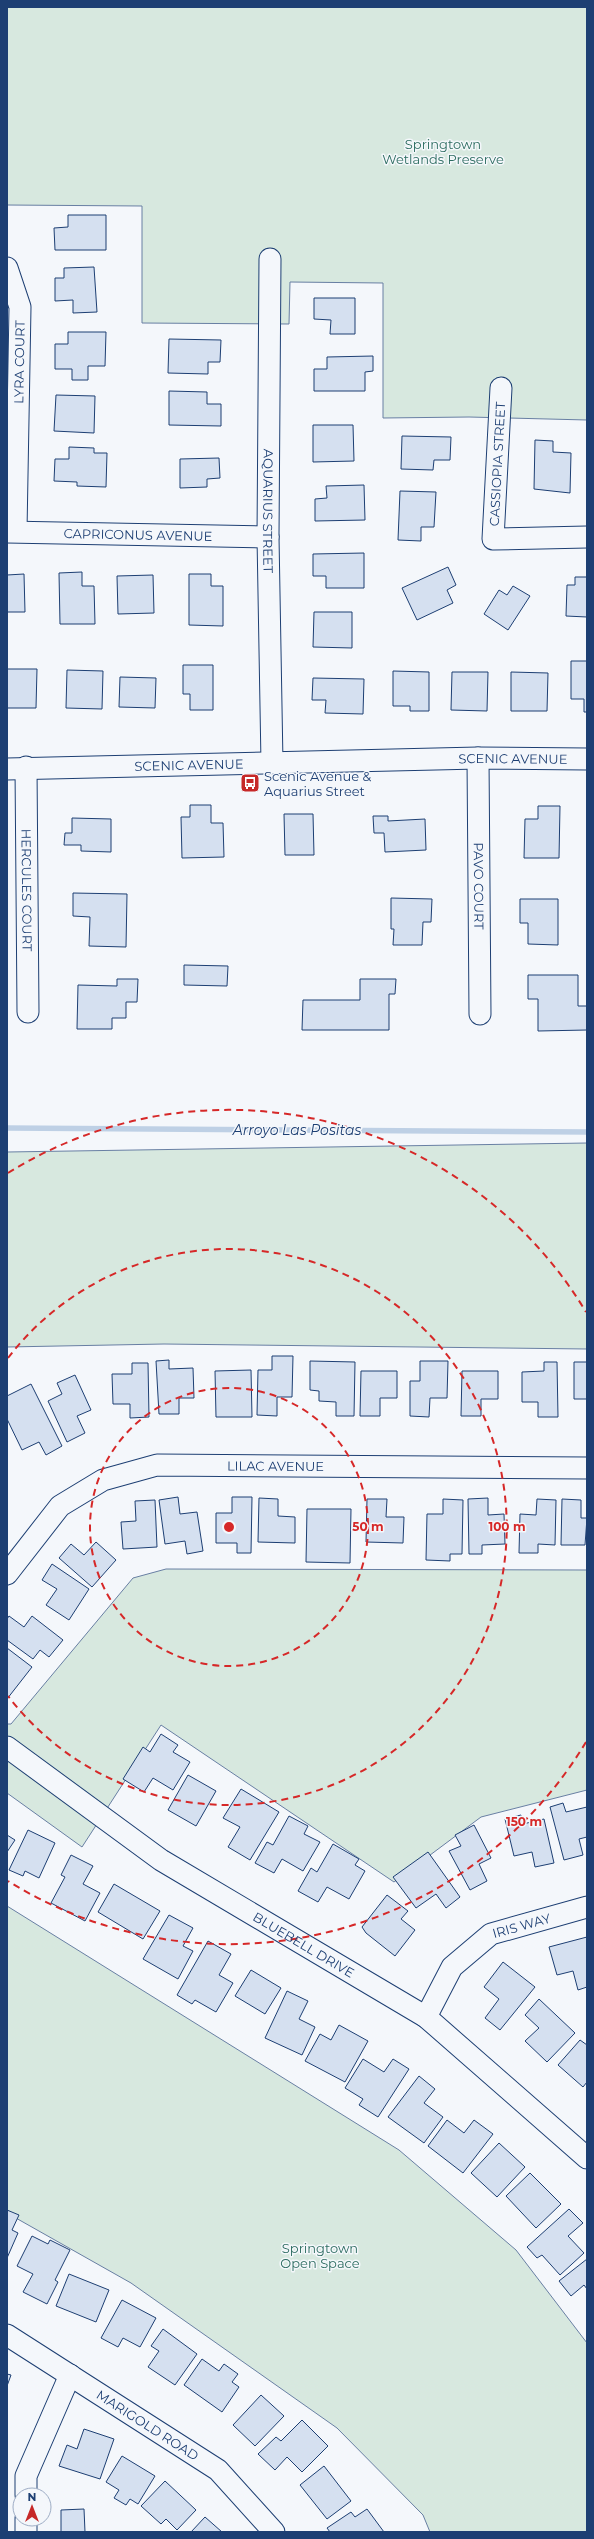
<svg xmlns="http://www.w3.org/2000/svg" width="594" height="2539" viewBox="0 0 594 2539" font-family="Montserrat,sans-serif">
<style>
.green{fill:#d7e8df;stroke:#687fa3}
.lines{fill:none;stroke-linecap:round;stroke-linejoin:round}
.stream{stroke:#bed0e5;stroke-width:5.5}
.building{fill:#d5e0f0;stroke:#1d3f73}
.minor-casing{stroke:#1d3f73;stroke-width:23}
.minor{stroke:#f4f7fb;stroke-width:21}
.ring{fill:none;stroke:#d62828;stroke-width:2;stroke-dasharray:7 5}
.labels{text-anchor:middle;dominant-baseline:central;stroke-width:3;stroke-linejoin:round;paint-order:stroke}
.park-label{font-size:13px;fill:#2c6c60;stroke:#f4f7fb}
.street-label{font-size:13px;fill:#1d3f73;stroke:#f4f7fb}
.poi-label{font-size:13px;fill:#1d3f73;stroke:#f4f7fb;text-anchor:start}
.water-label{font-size:14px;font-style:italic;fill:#1d3f73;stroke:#f4f7fb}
.centre{fill:#d62828;stroke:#f4f7fb;stroke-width:2}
.ring-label{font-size:12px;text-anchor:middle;font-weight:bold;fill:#d62828;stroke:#f4f7fb;stroke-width:3;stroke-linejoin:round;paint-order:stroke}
</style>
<rect width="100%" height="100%" fill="#f4f7fb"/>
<path class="green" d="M7,7H587V420L469,417L383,418V283L290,282L289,324L142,323V206L7,205Z
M587,1143V1349L164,1344L7,1347V1152Z
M166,1569L587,1570V1790L481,1817L394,1882L161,1725L82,1847L7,1793V1724H11L133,1578Z
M7,1906L399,2150L516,2250L587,2343V2532H430L423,2515L337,2428L131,2283L7,2213Z"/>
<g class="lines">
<path class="stream" d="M7,1128L587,1132"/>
</g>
<path class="building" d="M68,215H106V250H55L54,228L68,227Z
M94,267L97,312L73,313V300L55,301V278H64V268Z
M314,298H355V334H330L331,320L314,319Z
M68,332H106L105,366H88V380H72V369H55V344H68Z
M169,339L221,340L220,362H208V374L168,373Z
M373,356V371L365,372V391H314V369H327V357Z
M169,391L207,392V404H221V426L169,425Z
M56,395L95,396L94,433L54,431Z
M313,425H353L354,461L313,462Z
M402,436L451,437L450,460H434L433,470L401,469Z
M535,440L553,441V452L571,453L570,493L534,489Z
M69,447L94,448V453H107L106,487L77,486V482L54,481L55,459H69Z
M219,458L220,478L207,479V487L180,488V459Z
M364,485L365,520L315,521V499L327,498L326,486Z
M400,491L436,492L434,527H421V541L398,540Z
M364,553V588H326V576H313V554Z
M448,567L456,585L447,590L453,603L417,620L402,588Z
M82,572V586H94L95,624H60L59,573Z
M24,574L25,612H7V575Z
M189,574H211V586H223V626L189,625Z
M153,575L154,613L118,614L117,576Z
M575,577H587V617L566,616L567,585H575Z
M513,586L530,596L508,630L484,614L499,590L507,595Z
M314,612H352V648L313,647Z
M571,661H587V712H584V699H571Z
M183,665H213V710H190V694H183Z
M7,669H37L36,708H7Z
M67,670L103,671L102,709L66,708Z
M393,671L429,672V711H410V706H393Z
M452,672H488L487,711L451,710Z
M511,672L548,673L547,711H511Z
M120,677L156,678L155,708L119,707Z
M313,678L364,679L363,714L325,713L326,700H312Z
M190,805H211V823H223L224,857L182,858L181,817H190Z
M538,806H560L559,858H524L525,819H538Z
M284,814H313L314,855H285Z
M373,816H388V821L425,819L426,850L385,852L384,833H374Z
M72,818L111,819V852L81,851V845H64L65,833H72Z
M73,893L127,894L126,947L89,946L90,917L73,916Z
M391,898L432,899L431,922H423L422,945H393L394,929H391Z
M520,899H558V945L528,944V923H520Z
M184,965L228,966L227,986L184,985Z
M528,975H578V1006H587V1030L538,1031V999H528Z
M117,979H138L137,1002H126V1018H112V1029H77L78,985L117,986Z
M360,979H396L395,994H389V1030H302L303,1000H360Z
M272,1356H293L292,1397H277V1416L257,1415L258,1370H272Z
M169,1360V1369L193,1368L194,1398H179V1414H159L156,1361Z
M310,1361L355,1362L354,1416H336V1402L319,1401V1391L310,1390Z
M420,1361H448L447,1398H430L429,1417L410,1416V1381H420Z
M544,1362H557L558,1417H538V1402H522V1372L544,1371Z
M574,1362H587V1399H574Z
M132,1363H148L149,1417L130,1418V1404H113L112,1374H132Z
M251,1370L252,1417H216L215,1371Z
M361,1371H397V1398H380V1416H360Z
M462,1371H498V1399H481V1416H461Z
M75,1375L91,1410L77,1416L85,1433L67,1442L48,1401L62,1394L57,1383Z
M31,1384L62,1446L46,1455L39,1442L22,1450L7,1419V1396Z
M178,1497L180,1514L197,1512L203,1551L187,1554L185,1541L165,1544L159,1500Z
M232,1497H252L251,1553H237V1543H216V1513H232Z
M259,1498L278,1499V1516L295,1517V1543L258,1542Z
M488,1498V1515L504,1514L505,1544L482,1545V1554H469L468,1499Z
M367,1499H387L386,1517H404L403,1543L366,1542Z
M443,1499L463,1500L462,1554H450V1561L426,1560L427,1514H443Z
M537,1499L556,1500L555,1545L538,1544V1553H519L520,1514L536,1515Z
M562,1499L581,1500V1518H587L585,1545H561Z
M155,1500L157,1547L123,1549L121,1522L136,1521L135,1501Z
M307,1509H351L350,1563L306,1562Z
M96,1542L116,1560L92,1587L59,1558L71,1544L84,1555Z
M52,1564L89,1589L69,1620L46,1605L57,1589L42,1580Z
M9,1616L24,1627L32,1616L63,1640L49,1657L40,1650L33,1659L7,1640V1619Z
M7,1648L32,1667L7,1699Z
M161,1734L178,1745L173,1752L190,1762L173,1790L153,1778L144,1792L123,1779L143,1747L150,1752Z
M188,1775L216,1791L196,1826L168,1810Z
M241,1789L279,1812L250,1860L228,1847L240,1827L223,1818Z
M563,1803L566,1812L587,1807V1837L579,1839L583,1855L564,1860L550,1807Z
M521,1815L523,1824L544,1819L554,1863L535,1867L532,1852L514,1856L505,1819Z
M289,1816L308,1826L304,1834L320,1842L303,1871L282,1859L274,1873L255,1863L267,1842L273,1845Z
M474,1825L491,1858L479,1864L487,1881L470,1890L449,1851L461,1846L455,1835Z
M28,1830L55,1843L39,1878L25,1871L23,1876L9,1870Z
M7,1835L15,1840L7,1852Z
M333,1844L359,1859L355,1865L365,1871L349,1899L327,1887L318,1902L298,1891L311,1868L317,1872Z
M428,1852L460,1897L446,1908L436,1894L416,1908L393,1877Z
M71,1855L93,1866L83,1884L100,1893L85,1921L51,1903L65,1877L61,1875Z
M114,1884L160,1911L143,1939L98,1912Z
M387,1895L408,1911L401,1919L415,1930L395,1956L366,1933L362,1927Z
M169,1915L193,1928L183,1946L193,1951L178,1979L143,1959Z
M587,1937V1987L578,1990L573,1971L557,1975L549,1947Z
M208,1941L231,1954L219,1975L233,1983L216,2012L195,2000L192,2004L177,1995Z
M503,1962L535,1987L500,2030L485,2018L499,1999L484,1987Z
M251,1970L281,1988L265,2014L235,1996Z
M287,1991L308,2001L299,2019L315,2027L302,2055L265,2038Z
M539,1999L575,2033L547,2062L525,2041L539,2028L525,2015Z
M339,2025L368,2041L345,2082L305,2061L320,2034L331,2040Z
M580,2040L587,2045V2082L583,2087L558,2065Z
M363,2059L384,2072L393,2059L409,2069L378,2117L359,2105L363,2099L345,2088Z
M419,2076L435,2089L424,2103L443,2117L424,2143L388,2117Z
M447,2120L464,2133L474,2120L493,2134L463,2173L428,2146Z
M499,2143L525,2167L497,2197L471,2173Z
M530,2173L561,2204L536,2228L506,2196Z
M569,2209L583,2223L568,2236L584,2253L560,2275L542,2255L537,2258L527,2247Z
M7,2210L19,2215L12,2230L18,2233L7,2258Z
M32,2236L48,2244L50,2240L70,2250L55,2280L58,2282L47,2304L23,2292L33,2274L17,2266Z
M587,2259V2289L584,2285L571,2296L559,2281Z
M69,2274L109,2290L96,2322L56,2306Z
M122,2300L156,2318L140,2347L123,2338L118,2347L101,2338Z
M163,2329L197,2354L175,2385L148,2367L159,2351L151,2346Z
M202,2359L219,2371L224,2364L238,2374L232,2382L239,2387L222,2412L184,2385Z
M7,2374L11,2375L7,2386Z
M261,2395L284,2416L255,2446L233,2425Z
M302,2420L328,2446L302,2472L287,2457L275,2470L258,2454L276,2437L281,2441Z
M84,2429L114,2439L100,2479L59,2466L67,2445L77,2449Z
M122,2456L155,2476L138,2504L130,2499L126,2505L114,2498L119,2490L106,2482Z
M324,2466L351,2501L327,2519L300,2485Z
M165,2481L196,2510L177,2530L166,2519L161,2524L141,2506Z
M84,2509L85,2532H61V2510Z
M367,2509L384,2532H330L327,2528L351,2512L355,2517Z
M205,2517L222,2532H191Z"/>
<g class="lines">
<defs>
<g id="minor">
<path id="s1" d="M270,259L268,537L272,763"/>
<path d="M7,268L20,307L16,531"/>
<path d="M501,388L493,539L587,537"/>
<path id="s2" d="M7,532L268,537"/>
<path id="s3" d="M478,758L480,1014"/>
<path id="s4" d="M26,767L28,1012"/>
<path id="s5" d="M7,769L478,758L587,759"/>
<path id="s6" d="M7,1574L60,1506L103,1480L157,1465L587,1468"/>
<path id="s7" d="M7,1747L161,1860L426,2017L587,2158"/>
<path id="s8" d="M426,2017L452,1967L491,1934L587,1907"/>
<path id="s9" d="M7,2335L218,2470L274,2532"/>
<path d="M26,2495V2476L70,2375"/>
<path d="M26,2532V2519"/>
</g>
</defs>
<use href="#minor" class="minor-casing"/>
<use href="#minor" class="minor"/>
</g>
<g class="ring">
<circle cx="229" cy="1527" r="139"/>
<path d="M8 1358A278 278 0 1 1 8 1696"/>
<path d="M586 1742A417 417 0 0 1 8 1881M8 1173A417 417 0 0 1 586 1312"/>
</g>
<defs>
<symbol id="bus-square" viewBox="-11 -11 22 22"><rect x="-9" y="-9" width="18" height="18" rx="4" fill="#c62828" stroke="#f4f7fb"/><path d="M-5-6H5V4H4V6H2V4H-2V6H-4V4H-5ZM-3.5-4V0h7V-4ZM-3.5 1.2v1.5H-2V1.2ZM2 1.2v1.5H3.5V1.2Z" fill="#fff"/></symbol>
</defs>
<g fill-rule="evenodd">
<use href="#bus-square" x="239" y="772" width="22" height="22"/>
</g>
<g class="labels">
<g class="park-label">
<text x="443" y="144">Springtown<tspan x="443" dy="15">Wetlands Preserve</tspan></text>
<text x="320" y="2248">Springtown<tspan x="320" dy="15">Open Space</tspan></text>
</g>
<g class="street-label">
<text transform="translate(19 362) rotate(-89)">LYRA COURT</text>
<text transform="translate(497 464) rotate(-87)">CASSIOPIA STREET</text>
<text stroke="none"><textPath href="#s1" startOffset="252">AQUARIUS STREET</textPath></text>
<text stroke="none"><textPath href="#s2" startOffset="131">CAPRICONUS AVENUE</textPath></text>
<text stroke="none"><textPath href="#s5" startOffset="506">SCENIC AVENUE</textPath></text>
<text stroke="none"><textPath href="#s5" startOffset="182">SCENIC AVENUE</textPath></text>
<text stroke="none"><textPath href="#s3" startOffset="128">PAVO COURT</textPath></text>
<text stroke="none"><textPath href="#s4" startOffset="123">HERCULES COURT</textPath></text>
<text stroke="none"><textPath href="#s6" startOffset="311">LILAC AVENUE</textPath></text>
<text stroke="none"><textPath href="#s8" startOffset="139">IRIS WAY</textPath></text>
<text stroke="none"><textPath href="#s7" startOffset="357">BLUEBELL DRIVE</textPath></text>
<text stroke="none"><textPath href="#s9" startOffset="167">MARIGOLD ROAD</textPath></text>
</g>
<g class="poi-label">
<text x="264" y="776">Scenic Avenue &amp;<tspan x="264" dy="15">Aquarius Street</tspan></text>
</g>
<g class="water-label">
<text x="297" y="1130">Arroyo Las Positas</text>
</g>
</g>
<circle cx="229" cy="1527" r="6" class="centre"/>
<g class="ring-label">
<text x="368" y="1531">50 m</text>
<text x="507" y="1531">100 m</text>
<text x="524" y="1826">150 m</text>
</g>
<rect width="594" height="2539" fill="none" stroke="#1d3f73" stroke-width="16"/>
<g transform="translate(32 2507)"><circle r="19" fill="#f4f7fb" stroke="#9eadc5"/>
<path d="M0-3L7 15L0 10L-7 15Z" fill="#c62828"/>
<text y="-6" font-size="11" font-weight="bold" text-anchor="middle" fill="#1d3f73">N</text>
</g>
</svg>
